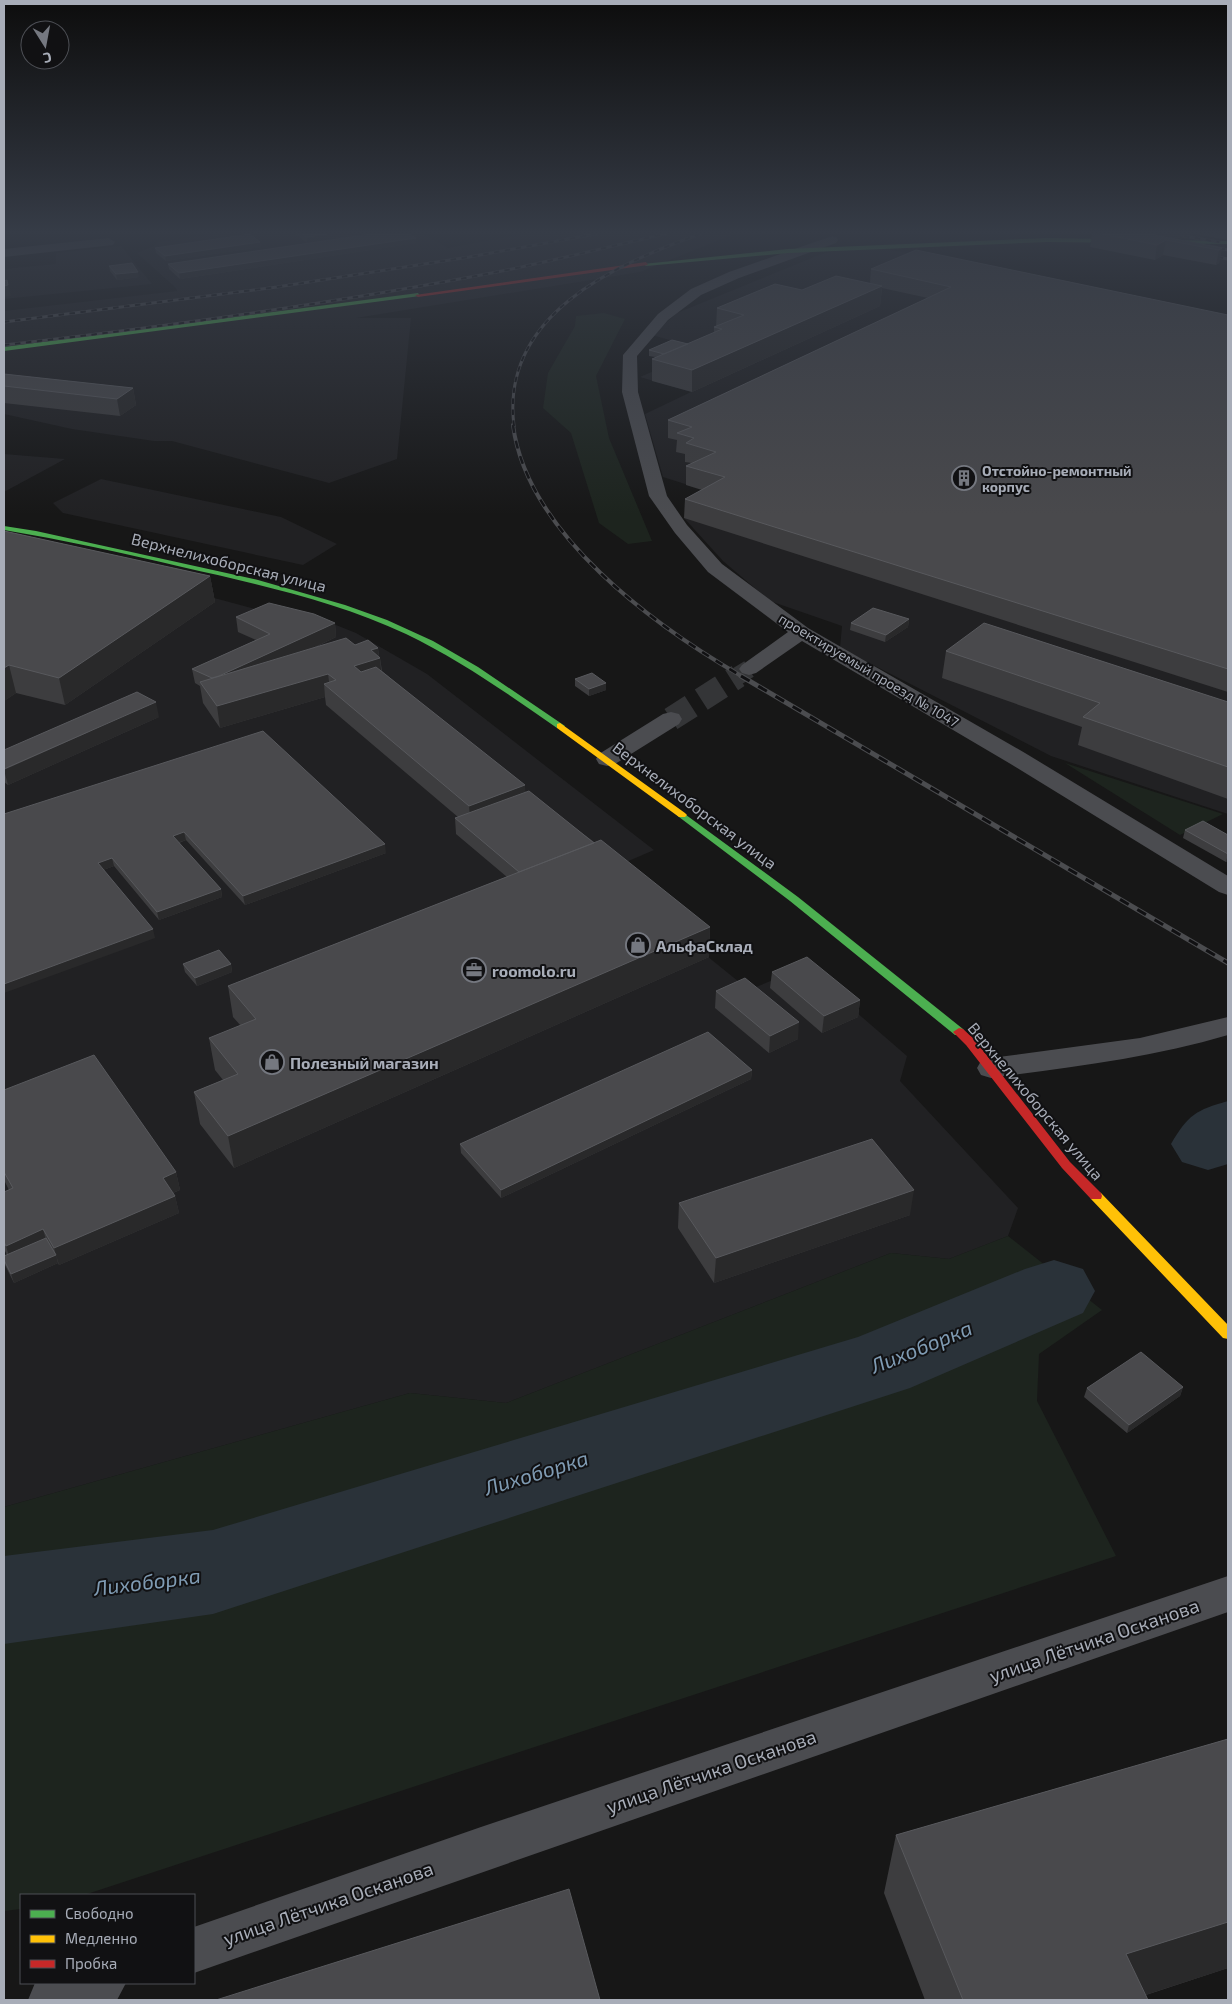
<svg xmlns="http://www.w3.org/2000/svg" width="1232" height="2004" viewBox="0 0 1232 2004" font-family="'Exo 2',sans-serif">
<style>
.built{fill:#212123}
.green{fill:#1d241e}
.lines{fill:none;stroke-linecap:round;stroke-linejoin:round}
.river{fill:#2a3239;fill-rule:evenodd}
.street-tunnel-far1{stroke:#343537;stroke-width:18;stroke-dasharray:18 9;stroke-linecap:butt}
.street-tunnel{stroke:#343537;stroke-width:24;stroke-dasharray:24 12;stroke-linecap:butt}
.street{fill:#4b4c50;fill-rule:evenodd}
.fast{fill:#4caf50;fill-rule:evenodd}
.slow{fill:#ffc107;fill-rule:evenodd}
.jam{fill:#c62828;fill-rule:evenodd}
.rail-far2-casing{stroke:#4b4c4f;stroke-width:3}
.rail-far1-casing{stroke:#4b4c4f;stroke-width:4}
.rail-casing{stroke:#4b4c4f;stroke-width:5}
.rail-far2{stroke:#111113;stroke-width:2;stroke-dasharray:5.5;stroke-linecap:butt}
.rail-far1{stroke:#111113;stroke-width:2.5;stroke-dasharray:8;stroke-linecap:butt}
.rail{stroke:#111113;stroke-width:3;stroke-dasharray:10;stroke-linecap:butt}
.wall{fill:#3d3d3f}
.shaded-wall{fill:#29292a}
.building{fill:#49494c;stroke:#58595d}
.labels{text-anchor:middle;dominant-baseline:central;stroke-width:4;stroke-linejoin:round;paint-order:stroke}
.far-poi-label{font-size:14px;font-weight:bold;fill:#a8adb8;stroke:#111113;text-anchor:start}
.far-street-label{font-size:14px;fill:#a8adb8;stroke:#111113}
.street-label{font-size:16px;fill:#a8adb8;stroke:#111113}
.poi-label{font-size:16px;font-weight:bold;fill:#a8adb8;stroke:#111113;text-anchor:start}
.near-street-label{font-size:19px;fill:#a8adb8;stroke:#111113}
.near-water-label{font-size:21px;font-style:italic;fill:#7f9bb3;stroke:#111113}
</style>
<rect width="100%" height="100%" fill="#171717"/>
<path class="built" d="M218,234H423L448,248L524,234H734L640,272L356,318H411L397,459L329,483L172,441H154L72,429L4,414V311L177,291L176,288L137,253L154,246L158,242Z
M121,246L152,284L4,299V269L56,264V253Z
M877,248L922,255L1228,317V814L1051,756L840,648L842,626L770,601L723,561L684,518L723,496L663,477L645,414L691,392L640,377L670,364L667,360L649,356L680,343L652,335L677,313L819,255L835,251Z
M4,454L65,459L4,492Z
M101,479L281,517L337,544L303,565L63,513L53,503Z
M4,552L218,599L321,627L336,625L356,633L427,674L654,850L603,872L749,990L804,967L907,1056L900,1081L1018,1208L1008,1236L949,1259L891,1253L506,1403L410,1393L4,1507Z"/>
<path class="green" d="M604,313L625,319L596,376L609,438L652,541L628,544L599,523L571,433L543,408L548,373L575,326L576,316Z
M1065,763L1223,814L1180,835Z
M1008,1236L1102,1310L1039,1354L1037,1401L1116,1556L84,1895H21V1909L4,1911V1507L410,1393L506,1403L891,1253L949,1259Z"/>
<g class="lines">
<path class="river" d="M1228,1101V1164L1208,1170L1182,1162L1171,1144C1188,1115 1196,1110 1228,1101Z
M1054,1260L1083,1269L1095,1291L1083,1313L910,1388L213,1614L4,1644V1556L213,1530L858,1337L1025,1269Z"/>
<path class="street-tunnel-far1" d="M736,677L749,669"/>
<path class="street-tunnel" d="M671,719L738,676"/>
<path class="street" d="M832,236L836,237L838,240L836,243L739,278L701,295L668,320L637,356L638,392L667,496L687,525L722,564L808,628L1025,753L1228,876V895L1219,892L1009,763L802,641L756,673L749,675L742,673L739,669L742,665L788,632L708,572L675,533L649,496L622,392L623,355L658,314L691,289L729,272Z
M109,238L115,242L113,245L4,257V249Z
M671,712L679,714L682,719L679,724L615,764L607,766L599,764L596,759L599,754L663,714Z
M1228,1017V1035C1151,1058 1071,1067 991,1078L981,1075L977,1068L981,1061L991,1058L1140,1038Z
M1228,1576V1612L194,1973V1927L481,1827Z
M35,1983H126L117,2000H28Z"/>
<path class="fast" d="M1047,238L1228,241V244L1047,242L788,253L646,266L643,264L788,249Z
M418,293L420,296L4,351V347Z
M4,526L36,531L258,580L345,605L387,620L433,641L478,667L565,726L563,728H557C508,694 460,660 406,634C336,601 257,584 182,567C123,553 64,540 4,530Z
M682,812L798,897L963,1029L965,1032L963,1035H955L790,901L679,817L677,815Z"/>
<path class="slow" d="M560,723L685,813L687,815L685,817H679L557,728V724Z
M1096,1191L1101,1193L1228,1325V1339L1223,1338L1091,1199L1090,1196L1091,1193Z"/>
<path class="jam" d="M646,262L648,265L418,297L415,295Z
M959,1028L963,1029L974,1039L1070,1162L1101,1193L1102,1196L1101,1199H1091L1062,1168L966,1045L953,1032Z"/>
<defs>
<path id="rail-far2" d="M1184,236L1219,242
M1209,246L1228,250
M1207,255L1228,259
M4,322L277,287L469,257L596,234
M4,345C171,326 337,303 502,271C557,260 611,246 665,234
M514,426C500,315 614,265 700,234"/>
<path id="rail-far1" d="M513,425C527,534 655,626 743,677"/>
<path id="rail" d="M741,676L1228,963"/>
</defs>
<use href="#rail-far2" class="rail-far2-casing"/>
<use href="#rail-far1" class="rail-far1-casing"/>
<use href="#rail" class="rail-casing"/>
<use href="#rail-far2" class="rail-far2"/>
<use href="#rail-far1" class="rail-far1"/>
<use href="#rail" class="rail"/>
</g>
<path class="wall" d="M295,234H362L307,243Z
M1092,234H1187L1176,239L1222,248L1219,263L1216,265L1163,255L1155,260L1090,247Z
M1195,234H1228V240Z
M416,238V243L180,279L169,269L168,264Z
M260,242L261,247L166,261L156,253L155,248Z
M109,266L139,277L117,280L110,271Z
M871,269L1228,315V692L684,518L685,499L702,490L686,485V466L692,463L685,462V454L676,452L677,440L668,438V420L928,298L882,288L880,306L692,392L652,381V359L656,357L649,356V350L688,344L714,333V327H716L717,308L802,290L870,283Z
M4,374L133,388L136,405L120,416L4,403Z
M4,531L210,576L215,602L65,705L16,693L4,701Z
M236,617L335,623L336,637L314,648L355,645L378,648L379,656L380,658L382,671L526,792L710,927L709,957L234,1168L200,1124L194,1092L223,1080L215,1070L209,1038L241,1026L233,1017L228,986L507,877L456,834L455,818L458,817L326,705L325,697L220,728L203,703L200,686L195,683L192,669L256,640L238,632Z
M909,619L908,627L885,642L850,630L851,623Z
M946,651L1228,702V799L1078,745L1082,727L942,678Z
M575,679L606,690L589,696L575,686Z
M159,717L8,785L4,782V750Z
M4,814L386,853L245,905L186,840L179,843L221,889L222,897L159,920L114,866L103,870L155,938Z
M1185,830L1228,835V861L1226,862L1183,838Z
M183,964H231L232,972L197,986L185,972Z
M772,972L860,1000L858,1017L822,1033L770,988Z
M716,991L798,1039L769,1053L715,1008Z
M752,1070L751,1079L501,1198L461,1153L460,1144Z
M4,1090L176,1172L180,1190L173,1193L175,1196L179,1213L59,1265L58,1263L14,1283L4,1263V1256L7,1255L4,1249V1192L9,1190L4,1180Z
M679,1203L910,1215L714,1283L678,1228Z
M1183,1387L1180,1396L1127,1433L1084,1397L1087,1388Z
M1228,1739V1968L1146,1995L1148,2000H925L884,1893L896,1835Z"/>
<path class="shaded-wall" d="M327,234H362L307,243V237Z
M1156,234H1187L1171,241L1166,240L1163,255L1155,260L1157,245L1154,235Z
M416,238V243L180,279L179,273Z
M260,242L261,247L166,261L165,256Z
M1222,248L1219,263L1216,265L1219,250Z
M138,272L139,277L117,280L116,274Z
M8,285L11,296L4,297V286Z
M882,286L880,306L692,392V370Z
M133,388L136,405L120,416L117,399Z
M210,576L215,602L65,705L59,678Z
M909,619L908,627L885,642L886,635Z
M335,623L336,637L215,694L213,679Z
M378,648L379,658H380L382,679L356,687L354,666L371,650Z
M9,665L16,693L4,701V668Z
M328,674L330,689L324,684L325,697L220,728L217,706Z
M606,683V690L589,696V689Z
M156,702L159,717L8,785L4,770Z
M525,785L526,808L471,829L469,806Z
M184,832L186,840L174,844L173,836Z
M385,844L386,853L245,905L243,896Z
M1228,854V861L1226,862Z
M112,858L114,866L100,871L98,863Z
M221,889L222,897L159,920L157,912Z
M710,927L709,957L234,1168L228,1136Z
M153,929L155,938L4,993V984Z
M231,964L232,972L197,986L195,978Z
M860,1000L858,1017L822,1033L824,1016Z
M799,1022L798,1039L769,1053L770,1036Z
M752,1070L751,1079L501,1198V1190Z
M176,1172L180,1190L167,1195L163,1178Z
M914,1190L910,1215L714,1283L716,1258Z
M175,1196L179,1213L59,1265L54,1248Z
M43,1229L48,1247L11,1263L6,1246Z
M56,1255L58,1263L14,1283L11,1274Z
M1183,1387L1180,1396L1127,1433L1129,1425Z
M1228,1922V1968L1130,2000L1126,1954Z"/>
<path class="building" d="M250,234L260,242L165,256L155,248Z
M302,234H327L307,237Z
M371,234H409L416,238L179,273L168,264Z
M1103,234H1156L1154,235L1222,248L1219,250L1166,240L1157,245Z
M916,250L1228,315V669L685,499L725,477L686,466L716,452L686,443L694,438L677,433L692,427L668,420L951,287L871,269Z
M132,263L138,272L116,274L109,266Z
M836,276L882,286L692,370L652,359L722,329L714,327L744,315L717,308L775,284L802,290Z
M7,280L8,285L4,286V281Z
M672,340L688,344L664,354L649,350Z
M4,374L133,388L117,399L4,386Z
M4,531L210,576L59,678L9,665L4,668Z
M269,603L314,614L335,623L219,676L212,678L192,669L270,634L236,617Z
M873,608L909,619L886,635L851,623Z
M984,623L1228,702V767L1083,717L1100,703L946,651Z
M346,638L355,645L368,640L378,648L371,650L380,658L354,666L361,672L376,667L525,785L469,806L324,684L336,680L328,674L217,706L200,682Z
M592,673L606,683L589,689L575,679Z
M137,692L156,702L4,769V750Z
M263,731L385,844L243,896L184,832L173,836L221,889L157,912L112,858L98,863L153,929L4,984V814Z
M529,791L594,843L519,872L455,818Z
M1203,821L1228,835V854L1185,830Z
M601,840L710,927L228,1136L194,1092L238,1074L209,1038L256,1019L228,986Z
M219,950L231,964L195,978L183,964Z
M807,957L860,1000L824,1016L772,972Z
M745,978L799,1022L770,1036L716,991Z
M708,1032L752,1070L501,1190L460,1144Z
M94,1055L176,1172L163,1178L175,1196L54,1248L43,1229L6,1246L4,1242V1192L13,1188L4,1172V1090Z
M872,1139L914,1190L716,1258L679,1203Z
M46,1238L56,1255L11,1274L4,1260V1256Z
M1141,1352L1183,1387L1129,1425L1087,1388Z
M1228,1739V1922L1126,1954L1148,2000H963L896,1835Z
M569,1889L600,2000H216Z"/>
<linearGradient id="sky" x2="0" y2="1"><stop stop-color="#0d0d0d"/><stop offset="0.45" stop-color="#363c47"/><stop offset="1" stop-color="#363c47" stop-opacity="0"/></linearGradient>
<rect width="1232" height="515" fill="url(#sky)"/>
<defs>
<symbol id="building-ring" viewBox="-11 -11 22 22"><circle r="9.5" fill="#111113" stroke="#757880" stroke-width="1.5"/><path d="M-4-6H4V6H1V3H-1V6H-4ZM-2.5-4.3h1.7v1.8h-1.7ZM.8-4.3h1.7v1.8H.8ZM-2.5-1h1.7V.8h-1.7ZM.8-1h1.7V.8H.8Z" fill="#757880"/></symbol>
<symbol id="shop-ring" viewBox="-11 -11 22 22"><circle r="9.5" fill="#111113" stroke="#757880" stroke-width="1.5"/><path d="M-5-2.5h2.3a2.7 3.5 0 0 1 5.4 0H5L5.5 6h-11ZM-1.5-2.5h3a1.5 2.3 0 0 0-3 0Z" fill="#757880"/></symbol>
<symbol id="office-ring" viewBox="-11 -11 22 22"><circle r="9.5" fill="#111113" stroke="#757880" stroke-width="1.5"/><path d="M-6-3h4V-5.5h4V-3h4V5H-6ZM-1-4.5V-3h2v-1.5ZM-6 0V1H6V0Z" fill="#757880"/></symbol>
</defs>
<g fill-rule="evenodd">
<use href="#building-ring" x="950" y="464" width="28" height="28"/>
<use href="#shop-ring" x="624" y="931" width="28" height="28"/>
<use href="#office-ring" x="460" y="956" width="28" height="28"/>
<use href="#shop-ring" x="258" y="1048" width="28" height="28"/>
</g>
<g class="labels">
<g class="far-poi-label">
<text x="982" y="470">Отстойно-ремонтный<tspan x="982" dy="16">корпус</tspan></text>
</g>
<g class="far-street-label">
<text transform="translate(869 670) rotate(31)">проектируемый проезд № 1047</text>
</g>
<g class="street-label">
<text transform="translate(229 562) rotate(14)">Верхнелихоборская улица</text>
<text transform="translate(695 805) rotate(37)">Верхнелихоборская улица</text>
<text transform="translate(1036 1101) rotate(50)">Верхнелихоборская улица</text>
</g>
<g class="poi-label">
<text x="656" y="945">АльфаСклад</text>
<text x="492" y="970">roomolo.ru</text>
<text x="290" y="1062">Полезный магазин</text>
</g>
<g class="near-street-label">
<text transform="translate(1094 1640) rotate(-19)">улица Лётчика Осканова</text>
<text transform="translate(711 1771) rotate(-19)">улица Лётчика Осканова</text>
<text transform="translate(328 1903) rotate(-19)">улица Лётчика Осканова</text>
</g>
<g class="near-water-label">
<text transform="translate(921 1346) rotate(-22)">Лихоборка</text>
<text transform="translate(536 1472) rotate(-17)">Лихоборка</text>
<text transform="translate(147 1581) rotate(-7)">Лихоборка</text>
</g>
</g>
<rect width="1232" height="2004" fill="none" stroke="#a8adb8" stroke-width="10"/>
<rect x="20" y="1894" width="175" height="90" fill="#111113" stroke="#4d4f55"/>
<rect x="30" y="1910" width="25" height="8" fill="#4caf50" stroke="#4d4f55"/>
<text x="65" y="1919" font-size="15" fill="#a8adb8">Свободно</text>
<rect x="30" y="1935" width="25" height="8" fill="#ffc107" stroke="#4d4f55"/>
<text x="65" y="1944" font-size="15" fill="#a8adb8">Медленно</text>
<rect x="30" y="1960" width="25" height="8" fill="#c62828" stroke="#4d4f55"/>
<text x="65" y="1969" font-size="15" fill="#a8adb8">Пробка</text>
<g transform="translate(45 45) rotate(169)"><circle r="24" fill="#111113" stroke="#4d4f55"/>
<path d="M0-4L9 19L0 12L-9 19Z" fill="#757880"/>
<text y="-8" font-size="14" font-weight="bold" text-anchor="middle" fill="#a8adb8">С</text>
</g>
</svg>
